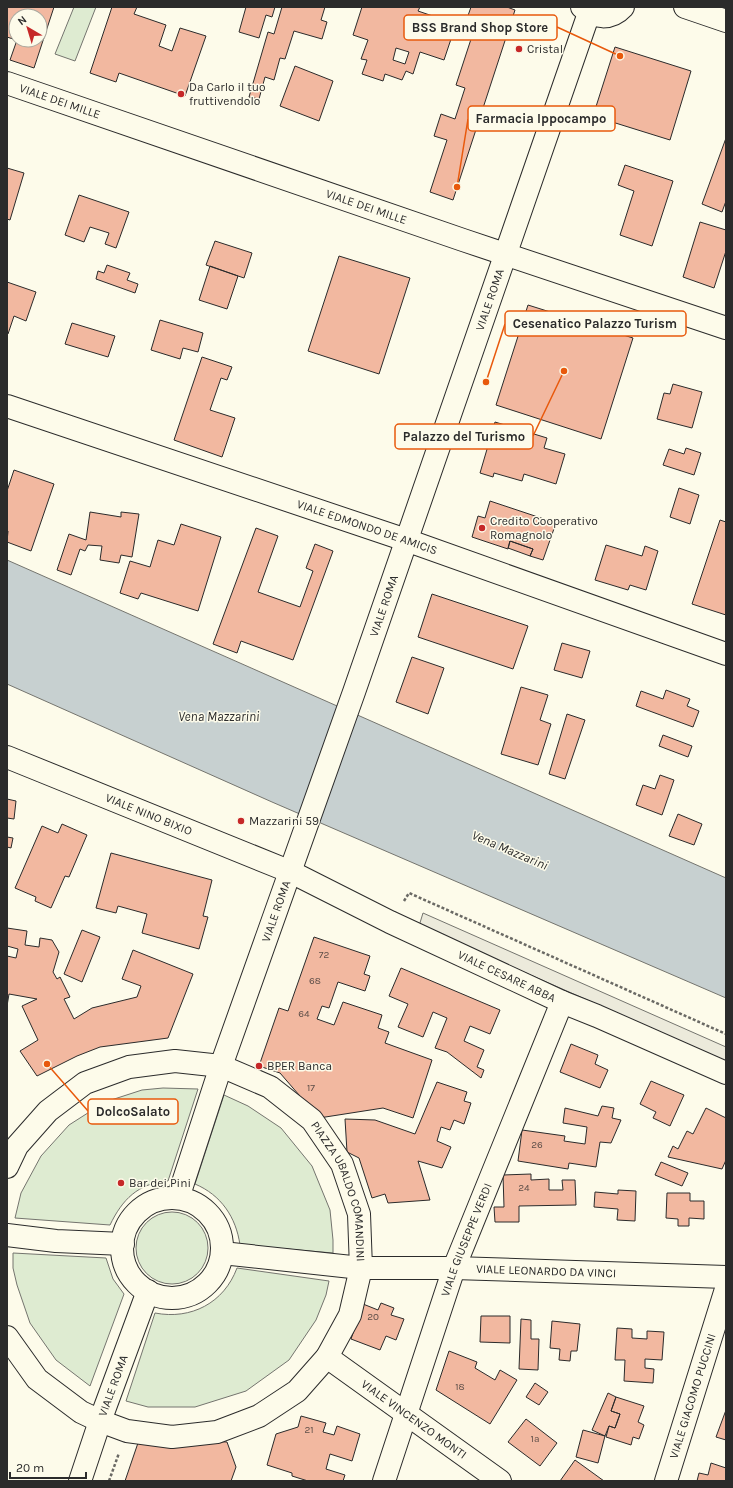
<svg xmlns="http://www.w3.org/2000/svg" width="733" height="1488" viewBox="0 0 733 1488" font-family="Karla,sans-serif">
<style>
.green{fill:#deebd1;stroke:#74746e}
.parking{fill:#eceadb;stroke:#74746e}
.water{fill:#c7d0d0;stroke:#74746e}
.building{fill:#f2b8a0;stroke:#2b2b2b;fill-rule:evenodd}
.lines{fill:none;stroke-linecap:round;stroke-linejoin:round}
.minor-casing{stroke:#2b2b2b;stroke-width:24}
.path{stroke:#6a6964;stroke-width:2.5;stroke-dasharray:3 2;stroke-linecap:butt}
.minor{stroke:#fdfbea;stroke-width:22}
.poi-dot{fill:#c62828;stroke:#fdfbea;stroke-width:1.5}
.labels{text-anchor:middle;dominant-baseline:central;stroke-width:3;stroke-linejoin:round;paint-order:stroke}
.number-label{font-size:10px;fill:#5d4e48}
.poi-label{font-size:12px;fill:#2b2b2b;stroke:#fdfbea;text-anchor:start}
.street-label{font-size:12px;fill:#2b2b2b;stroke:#fdfbea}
.water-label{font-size:13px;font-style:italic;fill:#2b2b2b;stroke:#fdfbea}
.leader{fill:none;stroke:#e8590c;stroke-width:1.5}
.callout-dot{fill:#e8590c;stroke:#fdfbea;stroke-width:1.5}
.callout{fill:#fdfbea;stroke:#e8590c;stroke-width:1.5}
.callout-label{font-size:13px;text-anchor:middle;font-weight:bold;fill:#2b2b2b}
</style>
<rect width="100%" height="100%" fill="#fdfbea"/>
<path class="green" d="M74,7H96L75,61L55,54Z
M163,1088L198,1089L168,1181C138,1183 122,1200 110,1225L15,1218L21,1193L41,1156L69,1125L105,1102L142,1090Z
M224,1095L248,1106L281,1128L312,1166L330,1210L333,1240V1253L240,1245C236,1217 221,1195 195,1184Z
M136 1248a36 36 0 1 1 72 0a36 36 0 1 1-72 0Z
M13,1253L106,1258L113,1279L124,1294L90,1386L56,1360L30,1323L17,1285L13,1268Z
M237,1268L329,1281L326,1295L316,1320L289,1360L246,1391L195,1407H148L126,1401L155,1313C191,1320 224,1303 237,1268Z"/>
<path class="parking" d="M423,913L726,1047V1061L419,926Z"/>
<path class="water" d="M7,560L726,878V998L272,802L7,684Z"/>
<path class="building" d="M7,7H54L34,68L10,60L17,40H40V16H16V40L7,37Z
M112,7H137L134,14L166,25L159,46L172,51L180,28L206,36L185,96L119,73L116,82L90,73Z
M246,7H275L272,17L266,15L259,38L239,32Z
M282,7H325L321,20L327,22L322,39L294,31L285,59L280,58L274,80L265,77L259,99L249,97L268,32L274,34Z
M362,7H420L418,11L456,24L444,60L420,52L413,74L406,71L402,80L385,74L383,81L362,74L367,60L361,59L368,40L353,35ZM396,48L409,52L405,64L393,60Z
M471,7H507L515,10L453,200L430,192L447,140L434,136L441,114L455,119L465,88L456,85L473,33L463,30Z
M615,47L691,71L670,140L593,116Z
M295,66L333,81L319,121L280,106Z
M726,138V201L722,212L702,204Z
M625,165L673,181L652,246L620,235L634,191L618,185Z
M7,168L24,173L10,220L7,219Z
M79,195L129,212L116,248L105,244L109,233L90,227L84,242L65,235Z
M700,222L726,230V251L714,288L683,277Z
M215,241L252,253L244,278L206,265Z
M339,256L410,278L379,374L308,351Z
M107,265L130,273L127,280L138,284L135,293L96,279L98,271L104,273Z
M210,266L238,276L227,309L199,300Z
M7,282L36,292L26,321L14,316L8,334L7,333Z
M528,305L633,338L601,439L496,405Z
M160,320L203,333L198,352L183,348L180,359L151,350Z
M72,323L115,336L108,357L65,344Z
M202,357L232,367L227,380L221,378L210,410L235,418L222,457L174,440Z
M673,384L702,392L692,428L657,419L664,393L670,394Z
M495,422L547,438L544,448L565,454L556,484L524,474L522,481L494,473L493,477L480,473Z
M686,448L701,453L694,475L663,465L669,449L684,454Z
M14,470L54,484L31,551L7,542L8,531H7V491Z
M679,488L699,495L690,524L670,517Z
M490,501L556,523L543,560L530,556L533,549L510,541L508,549L472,537L478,516L485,518Z
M90,512L121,517V512L139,514L132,557L121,555L119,563L100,560L102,546L88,545L85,551L80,549L71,575L57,570L69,534L86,540Z
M720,520L726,522V615L692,604Z
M181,524L221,537L198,611L141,593L138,599L120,593L130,561L150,567L158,540L174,545Z
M256,528L278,536L258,592L300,607L313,571L306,568L315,544L333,551L293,660L241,641L237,653L213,644Z
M510,541L533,549L530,556L508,548Z
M606,545L642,556L645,546L658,551L646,590L630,585L628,590L595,580Z
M432,594L528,626L513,669L418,637Z
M562,643L590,651L582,678L554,670Z
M412,657L444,668L428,714L396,702Z
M521,687L548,695L540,720L551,724L538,765L501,754Z
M666,690L690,699L687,706L699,711L693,727L636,706L641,691L663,699Z
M567,714L585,720L565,779L549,774Z
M663,735L692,746L688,757L659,746Z
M660,775L674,780L662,815L636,805L643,785L655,789Z
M7,799L16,801L14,819L7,818Z
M678,814L702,824L694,845L669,836Z
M62,824L87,835L69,877L65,876L51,908L35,901L36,897L15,888L42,826L58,833Z
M7,837L13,838L11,848L7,847Z
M111,853L212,880L203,916L208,917L199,949L142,933L147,914L118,906L116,913L96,908Z
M7,928L27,931L25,945L39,947L40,938L52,940L59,952L53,972L57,979L60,977L70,997L64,999L74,1019L92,1008L137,997L141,986L122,979L133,950L193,974L168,1038L100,1047L77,1056L37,1076L20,1051L38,1040L22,1006L37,999L9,994L7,1006V956L16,958L18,949L7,946Z
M82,930L100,937L82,982L64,974Z
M314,937L370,956L364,974L370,976L365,991L338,982L329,1008L322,1006L317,1019L334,1025L343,1002L382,1015L378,1028L389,1032L385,1043L432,1060L413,1118L383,1108L319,1118L280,1073L259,1066L279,1008L288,1011Z
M401,968L500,1010L490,1034L470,1026L464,1041L484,1050L477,1067L484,1070L481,1078L447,1052L435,1048L447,1018L433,1012L423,1037L398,1027L408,1004L389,996Z
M571,1044L598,1055L595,1064L608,1070L600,1088L560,1072Z
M651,1081L684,1095L670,1126L653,1118L656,1112L640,1104Z
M437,1082L467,1092L464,1101L471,1103L464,1124L454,1120L450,1130L441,1127L437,1141L451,1147L442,1168L418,1161L430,1200L388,1203L385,1194L372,1198L359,1158L347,1152L345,1119L375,1120L415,1134Z
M602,1106L614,1108L612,1118L621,1120L611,1143L600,1142L596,1167L569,1163L568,1169L518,1161L522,1130L565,1136L564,1141L585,1144L587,1127L563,1123L565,1108L598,1116Z
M706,1108L726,1118V1160L722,1169L668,1157L673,1146L678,1149L687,1131L693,1134Z
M661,1162L688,1173L682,1186L655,1175Z
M531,1174V1180L549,1179V1190H563L562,1180H575L576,1205L519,1206V1222H495L494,1207H504L503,1175Z
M618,1190L636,1191L635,1221L617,1220L618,1209L594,1207L595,1192L618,1194Z
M667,1193H690V1201H704V1219L689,1218V1226H678V1219L666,1218Z
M381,1303L394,1308L391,1315L404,1319L396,1340L386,1336L380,1350L351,1339L363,1304L378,1310Z
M481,1316H510V1343L480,1342Z
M521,1319L531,1320V1339H539L538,1370L519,1369Z
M552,1321L580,1324L577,1351H571L570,1361L559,1360L560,1349L550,1348Z
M617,1328L632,1329V1338L647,1339V1331L664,1332L662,1360L645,1359V1368L654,1369L653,1383L624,1381L625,1360H615Z
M449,1351L477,1362L475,1368L495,1380L500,1370L517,1380L490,1424L436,1390Z
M535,1383L548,1392L539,1405L526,1397Z
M608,1393L616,1397L611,1411L620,1414L615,1428L609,1426L605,1436L592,1430Z
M616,1397L644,1406L638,1422L644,1425L639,1439L633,1437L631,1445L606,1437L609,1426L615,1428L620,1414L611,1411Z
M726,1410V1440L716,1437Z
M301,1416L326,1423L323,1432L334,1435L337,1426L360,1434L352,1461L330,1454L326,1469L345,1475L343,1481H308L292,1476V1473L267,1465L276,1434L298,1427Z
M526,1419L557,1443L540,1466L508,1442Z
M583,1430L605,1436L598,1463L576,1457Z
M140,1437L227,1442L236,1467L231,1481H125Z
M575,1460L604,1481H560Z
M711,1463L726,1468V1481H697L699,1473L708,1475Z"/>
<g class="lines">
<defs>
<g id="minor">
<path d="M582,7C594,19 611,20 623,7"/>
<path d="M685,7L726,21"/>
<path id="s1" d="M7,83L463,240L726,328"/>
<path id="s2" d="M7,406L406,540L726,654"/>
<path id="s3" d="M7,757L291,872L390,922L562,1002L597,1016L726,1073"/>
<path id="s4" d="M7,1167L17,1146L48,1111L85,1083L129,1067L175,1061L221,1066L270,1087L312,1120L342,1164L359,1214L361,1268L350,1315L327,1357L297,1391L259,1416L217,1432L172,1437L127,1431L100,1421L81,1412L37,1379L7,1337"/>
<path id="s5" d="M178,1198L221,1066L354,692L589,13"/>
<circle cx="172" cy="1248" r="50"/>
<path d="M7,1235L56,1241L123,1244"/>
<path id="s6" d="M222,1253L361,1268H454L726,1277"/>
<path id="s7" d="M327,1357L500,1481"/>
<path id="s8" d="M80,1481L100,1421L148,1291"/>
<path id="s9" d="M384,1481L454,1268L562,1002"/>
<path id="s10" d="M666,1481L726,1289"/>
</g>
</defs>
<use href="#minor" class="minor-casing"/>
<path class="path" d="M404,901L409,893L726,1034
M109,1481L119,1453"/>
<use href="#minor" class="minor"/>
</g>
<g class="poi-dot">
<circle cx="519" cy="49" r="4"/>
<circle cx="181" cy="94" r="4"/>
<circle cx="482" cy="528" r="4"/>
<circle cx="241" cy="821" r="4"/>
<circle cx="259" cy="1066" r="4"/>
<circle cx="121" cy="1183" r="4"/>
</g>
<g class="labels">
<g class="number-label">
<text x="324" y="955">72</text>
<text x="315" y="981">68</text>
<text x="304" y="1014">64</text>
<text x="311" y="1088">17</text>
<text x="537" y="1145">26</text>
<text x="524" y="1188">24</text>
<text x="373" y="1317">20</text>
<text x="460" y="1387">18</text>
<text x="309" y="1430">21</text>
<text x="535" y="1439">1a</text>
</g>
<g class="poi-label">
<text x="527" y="49">Cristal</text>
<text x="189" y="87">Da Carlo il tuo<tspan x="189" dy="14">fruttivendolo</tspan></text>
<text x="490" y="521">Credito Cooperativo<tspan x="490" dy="14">Romagnolo</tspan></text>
<text x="249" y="821">Mazzarini 59</text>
<text x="267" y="1066">BPER Banca</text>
<text x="129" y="1183">Bar dei Pini</text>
</g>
<g class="street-label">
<text stroke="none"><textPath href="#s1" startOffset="56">VIALE DEI MILLE</textPath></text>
<text stroke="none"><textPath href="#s1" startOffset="380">VIALE DEI MILLE</textPath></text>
<text stroke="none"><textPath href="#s5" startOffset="951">VIALE ROMA</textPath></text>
<text stroke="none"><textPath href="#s2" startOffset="380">VIALE EDMONDO DE AMICIS</textPath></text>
<text stroke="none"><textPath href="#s5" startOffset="627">VIALE ROMA</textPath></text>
<text stroke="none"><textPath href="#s3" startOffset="153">VIALE NINO BIXIO</textPath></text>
<text stroke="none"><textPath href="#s5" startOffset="303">VIALE ROMA</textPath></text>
<text stroke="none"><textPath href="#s3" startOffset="546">VIALE CESARE ABBA</textPath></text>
<text stroke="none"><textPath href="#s4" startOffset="441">PIAZZA UBALDO COMANDINI</textPath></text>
<text stroke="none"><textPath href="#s9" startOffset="255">VIALE GIUSEPPE VERDI</textPath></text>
<text stroke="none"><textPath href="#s6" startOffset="325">VIALE LEONARDO DA VINCI</textPath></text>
<text stroke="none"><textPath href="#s8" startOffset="101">VIALE ROMA</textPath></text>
<text stroke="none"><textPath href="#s10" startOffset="89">VIALE GIACOMO PUCCINI</textPath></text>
<text stroke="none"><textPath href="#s7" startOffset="107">VIALE VINCENZO MONTI</textPath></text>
</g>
<g class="water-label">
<text x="219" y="716">Vena Mazzarini</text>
<text transform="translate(510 850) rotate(23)">Vena Mazzarini</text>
</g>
</g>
<path class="leader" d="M620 56L557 27M457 187L468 119M486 382L505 324M564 371L533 436M47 1064L88 1111"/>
<g class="callout-dot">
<circle cx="620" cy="56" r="4"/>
<circle cx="457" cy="187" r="4"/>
<circle cx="486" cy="382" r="4"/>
<circle cx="564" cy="371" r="4"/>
<circle cx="47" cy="1064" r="4"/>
</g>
<g class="callout">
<rect x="404" y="15" width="153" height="25" rx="4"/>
<rect x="468" y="106" width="147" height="25" rx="4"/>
<rect x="505" y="311" width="181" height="25" rx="4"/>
<rect x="395" y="424" width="138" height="25" rx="4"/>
<rect x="88" y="1099" width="90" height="25" rx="4"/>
</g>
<g class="callout-label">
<text x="480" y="32">BSS Brand Shop Store</text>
<text x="541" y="123">Farmacia Ippocampo</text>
<text x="595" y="328">Cesenatico Palazzo Turism</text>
<text x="464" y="441">Palazzo del Turismo</text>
<text x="133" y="1116">DolcoSalato</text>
</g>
<rect width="733" height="1488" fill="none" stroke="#2b2b2b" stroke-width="16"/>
<g transform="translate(28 28) rotate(322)"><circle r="19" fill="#fdfbea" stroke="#a9a89e"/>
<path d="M0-3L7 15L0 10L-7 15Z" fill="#c62828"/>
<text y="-6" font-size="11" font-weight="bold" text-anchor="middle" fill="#2b2b2b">N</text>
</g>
<path d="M10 1472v6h76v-6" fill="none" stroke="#2b2b2b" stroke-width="2"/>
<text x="16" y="1472" font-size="12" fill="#2b2b2b" stroke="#fdfbea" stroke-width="3" paint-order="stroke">20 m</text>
</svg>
